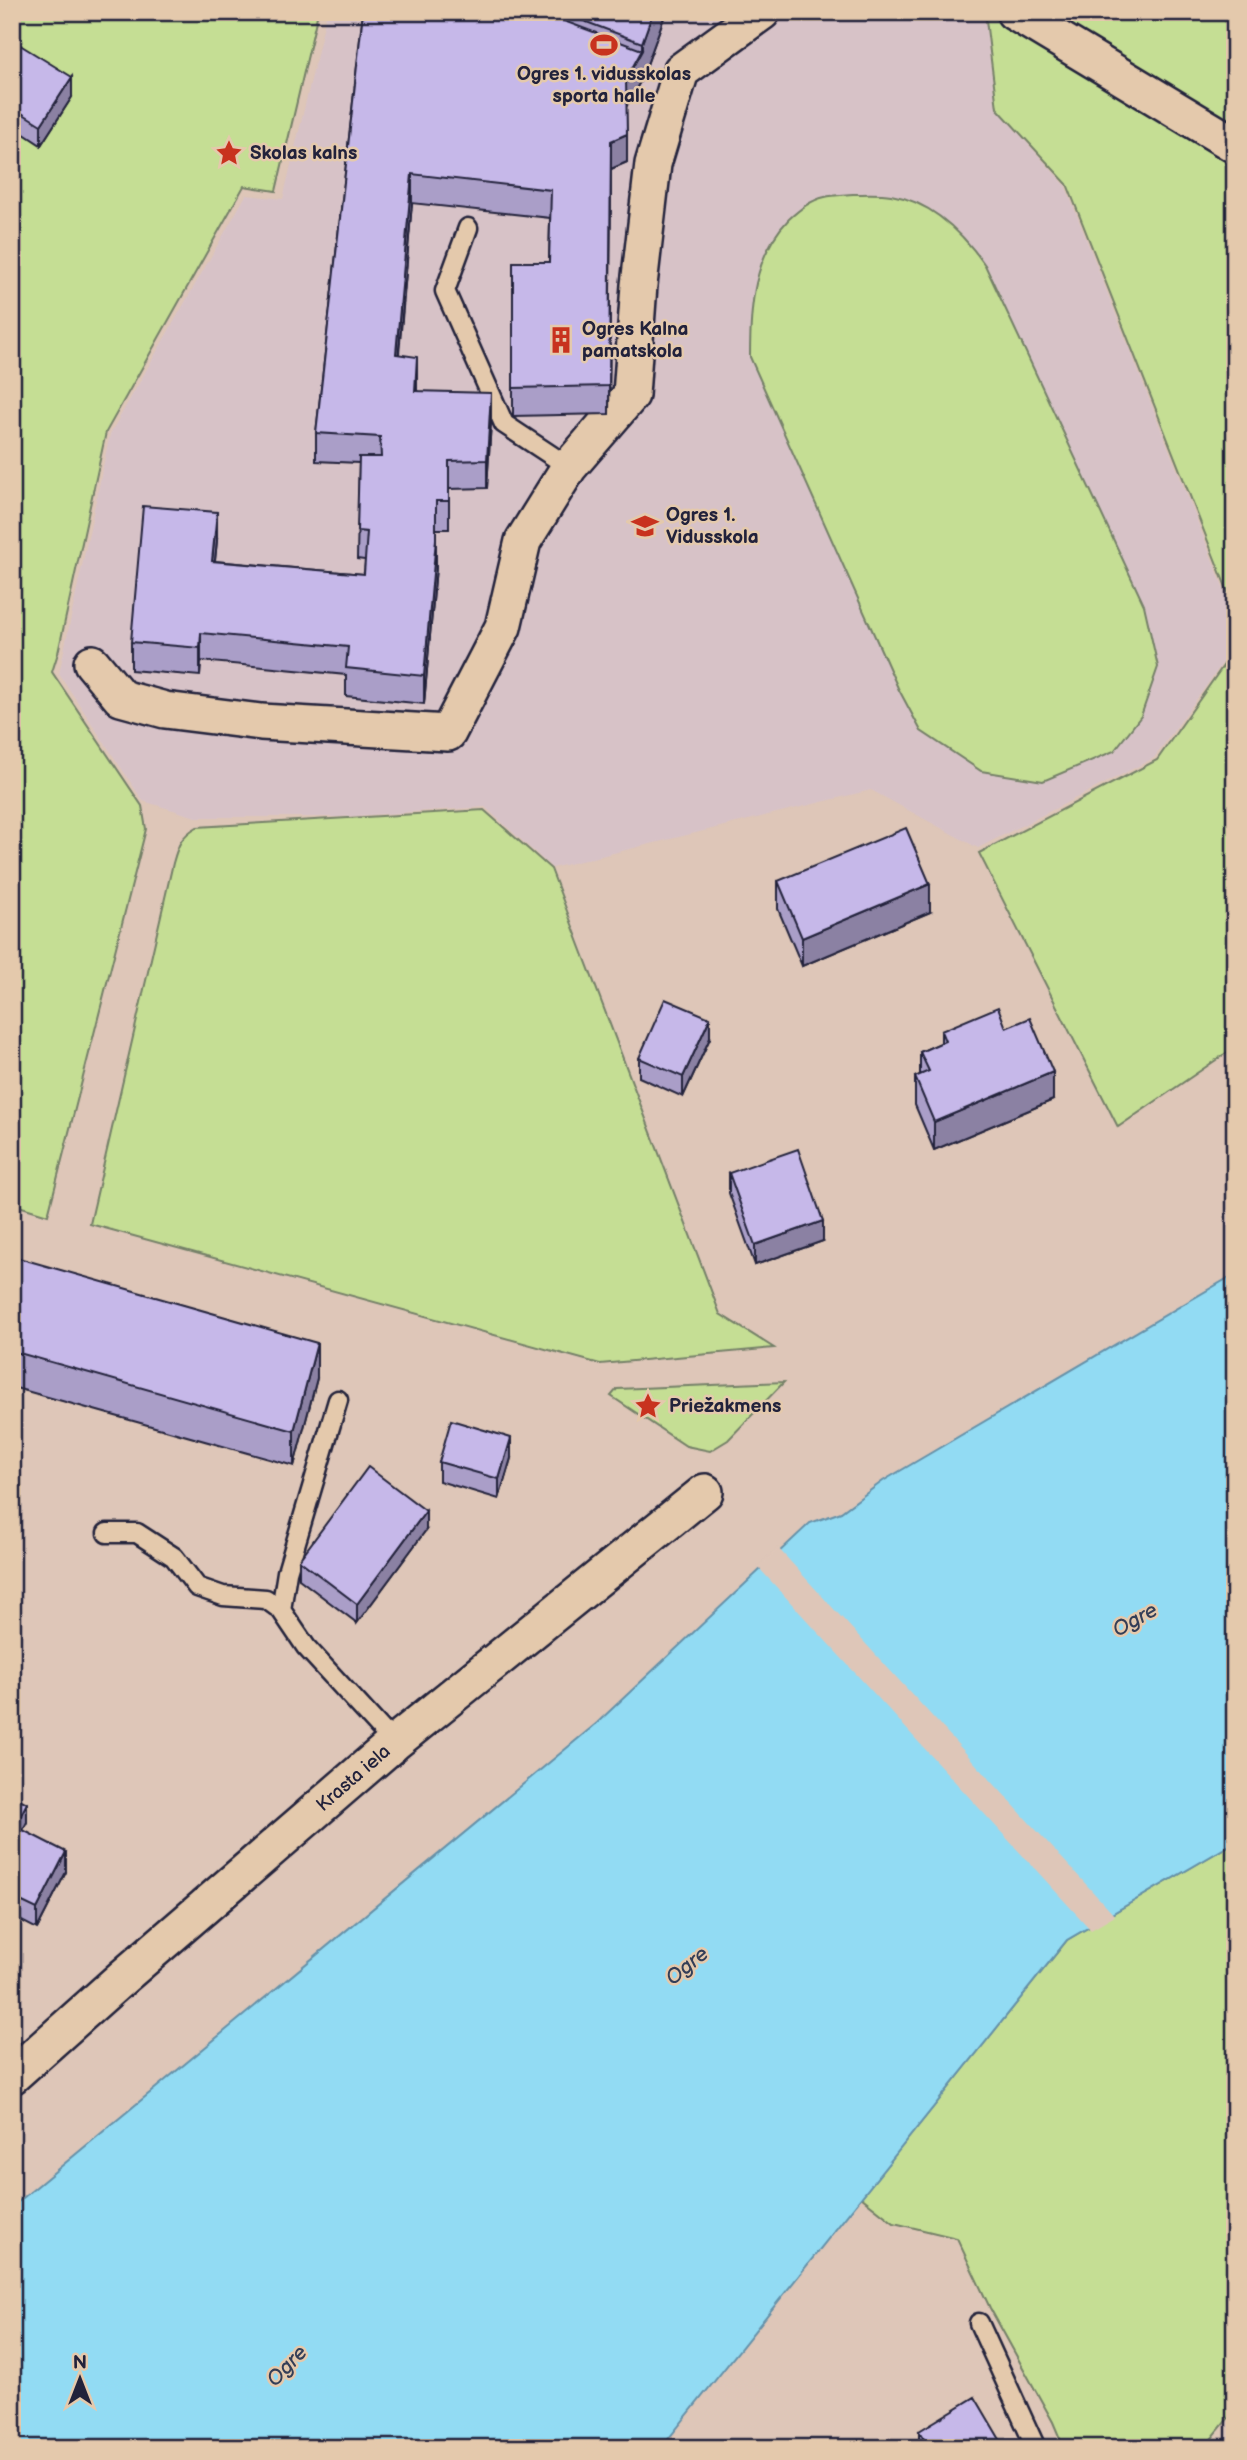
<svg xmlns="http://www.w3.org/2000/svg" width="1247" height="2460" viewBox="0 0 1247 2460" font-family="'Balsamiq Sans',sans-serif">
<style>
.built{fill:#d7c2c7}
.green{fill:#c5de94;stroke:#748068;stroke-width:2}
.water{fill:#92dbf3;stroke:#6591a9;stroke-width:2}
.pier{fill:#dec6b8}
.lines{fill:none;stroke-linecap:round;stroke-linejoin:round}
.service-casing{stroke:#22223b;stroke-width:23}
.minor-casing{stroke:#22223b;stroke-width:40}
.service{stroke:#e4c9ac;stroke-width:18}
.minor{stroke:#e4c9ac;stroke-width:35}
.wall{fill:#aa9ec8;stroke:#22223b;stroke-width:2}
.shaded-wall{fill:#8b81a3;stroke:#22223b;stroke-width:2}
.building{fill:#c6b8e9;stroke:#22223b;stroke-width:2}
.labels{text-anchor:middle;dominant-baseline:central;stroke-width:5;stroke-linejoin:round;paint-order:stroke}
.poi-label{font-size:19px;font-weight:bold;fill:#22223b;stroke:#e4c9ac;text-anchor:start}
.street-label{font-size:19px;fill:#22223b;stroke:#e4c9ac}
.water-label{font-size:21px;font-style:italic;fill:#333e57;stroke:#e4c9ac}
</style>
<rect width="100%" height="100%" fill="#dec6b8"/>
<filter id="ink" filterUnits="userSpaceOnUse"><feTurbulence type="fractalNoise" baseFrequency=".0143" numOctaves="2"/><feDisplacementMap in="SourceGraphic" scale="14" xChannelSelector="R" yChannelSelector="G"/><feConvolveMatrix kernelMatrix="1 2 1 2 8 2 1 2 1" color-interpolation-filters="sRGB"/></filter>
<g filter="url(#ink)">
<path class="built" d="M327,12H984L996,108L1065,185L1235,617V646L1154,758L978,848L871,790L552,868L485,807L341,817H196L143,801L59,674L110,434L246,195L283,199Z"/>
<path class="green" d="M12,12H318L276,191L244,186L106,432L58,653L52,672L142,806L146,829L48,1215L12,1204Z
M985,12H1235V610L1067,184L997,108Z
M853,194C865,194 879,193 891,195C932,202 962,232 985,265L1144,605L1158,667L1141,716L1114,751L1043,781L981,771L921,731L898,688L750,357C750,308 753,256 789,219C800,209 811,200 825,197C834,195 844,195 853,194Z
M1235,649V1047L1118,1127L979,853L1157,760Z
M484,810L551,869L720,1314L774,1348L600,1364L90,1224L173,863C178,845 181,836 197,827Z
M784,1382L728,1440L710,1451L686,1446L611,1396L617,1389Z
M1235,1842V2410L1204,2448H1064L1053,2422L990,2308L957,2238L894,2223L861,2197L1067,1940Z"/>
<path class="water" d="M1235,1274V1842L1067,1940L661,2448H12V2207L597,1723L810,1523L841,1512L883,1481Z"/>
<path class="pier" d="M778,1548L1115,1916L1091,1930L758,1567Z"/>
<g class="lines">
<defs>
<path id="service" d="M468,228L445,291L504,424L569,467
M338,1400L287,1572L281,1610L306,1647L394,1743
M107,1533H137L174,1557L197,1587L223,1596L266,1599L281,1610
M979,2323L1036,2448"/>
<g id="minor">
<path d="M1014,12L1235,145"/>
<path d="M92,663L121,698L165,710L261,722L448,733L503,627L523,541L569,467L631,395L639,285L653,164L681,71L762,12"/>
<path id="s1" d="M12,2076L123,1977L394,1743L705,1492"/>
</g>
</defs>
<use href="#service" class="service-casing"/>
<use href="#minor" class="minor-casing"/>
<use href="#service" class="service"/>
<use href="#minor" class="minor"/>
</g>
<path class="wall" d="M363,12H666L642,78L626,107L627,162L611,169L609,414L513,416V262H549L550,218L412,203L399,354L417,385V391L491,421L487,488L449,489V529H436V567L424,704L346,696V675L201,661L200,676L131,670V642L217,540L215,561L364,574L365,560L357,559L359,463L316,461V433Z
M12,40L72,97L41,145L12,126Z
M778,881L930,912L802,966L778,909Z
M1006,1028L1053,1100L934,1150L915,1105V1077L920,1075V1052L941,1043V1031Z
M710,1038L683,1097L639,1077V1058Z
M729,1173L823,1241L755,1265L729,1193Z
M12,1267L317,1378L294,1466L12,1387Z
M511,1458L499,1499L439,1481V1462Z
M426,1530L357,1623L299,1579V1560Z
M12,1795L27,1822L23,1830L66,1872L37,1929L12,1916Z
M919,2431L1005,2448H919Z"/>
<path class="shaded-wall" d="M653,12H666L642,78L626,107V79L642,50V43Z
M72,77V97L41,145V125Z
M627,134V162L611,169L609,414L611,141Z
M412,174V203L396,382V354Z
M417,357V385L415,419V391Z
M491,393V421L487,488V460Z
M217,512V540L212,589V561Z
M436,539V567L424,704V676Z
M201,633V661L200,676V648Z
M930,884V912L802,966V938Z
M710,1018V1038L683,1097V1077Z
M1053,1072V1100L934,1150V1122Z
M823,1221V1241L755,1265V1245Z
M317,1343V1378L294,1466V1431Z
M511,1438V1458L499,1499V1479Z
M426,1511V1530L357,1623V1604Z
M27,1803V1822L15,1846V1826Z
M66,1852V1872L37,1929V1909Z"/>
<path class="building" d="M363,12H540L642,50L626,79L627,134L611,141L609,386L513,388V262H549L551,190L412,174L396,354L417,357L415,391L491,393L487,460L449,461V501H436V539L424,676L346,668L348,647L201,633L200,648L131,642L143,506L217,512L212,561L364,574L367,532L357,531L359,457H381L380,437L316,433Z
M560,12H653L642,43Z
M12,40L72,77L41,125L12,107Z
M906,828L930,884L802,938L778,881Z
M665,999L710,1018L683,1077L639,1058Z
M998,1007L1006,1028L1030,1018L1053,1072L934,1122L915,1077L929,1071L920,1052L945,1041L941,1031Z
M798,1149L823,1221L755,1245L729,1173Z
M15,1257L317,1343L294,1431L12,1351V1267Z
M451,1420L511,1438L499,1479L439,1462Z
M368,1467L426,1511L357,1604L299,1560Z
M12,1795L27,1803L15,1826L66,1852L37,1909L12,1897Z
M975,2397L1005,2448H929L919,2431Z"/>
</g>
<defs>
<symbol id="stadium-bare" viewBox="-9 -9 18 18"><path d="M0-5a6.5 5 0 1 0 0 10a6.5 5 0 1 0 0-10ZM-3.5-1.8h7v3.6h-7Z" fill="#c8321e" stroke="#e4c9ac" stroke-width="2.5" paint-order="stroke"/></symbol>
<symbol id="sight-bare" viewBox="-9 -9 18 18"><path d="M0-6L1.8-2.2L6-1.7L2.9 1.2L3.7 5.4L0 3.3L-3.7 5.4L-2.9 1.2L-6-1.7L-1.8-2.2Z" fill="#c8321e" stroke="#e4c9ac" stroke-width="2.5" paint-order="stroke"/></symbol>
<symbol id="building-bare" viewBox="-9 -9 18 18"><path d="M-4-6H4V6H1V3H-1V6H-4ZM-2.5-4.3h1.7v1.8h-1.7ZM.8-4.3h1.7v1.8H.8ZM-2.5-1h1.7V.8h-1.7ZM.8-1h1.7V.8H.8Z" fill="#c8321e" stroke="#e4c9ac" stroke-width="2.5" paint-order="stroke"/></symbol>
<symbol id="school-bare" viewBox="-9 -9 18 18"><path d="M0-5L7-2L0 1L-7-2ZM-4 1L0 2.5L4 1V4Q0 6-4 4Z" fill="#c8321e" stroke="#e4c9ac" stroke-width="2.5" paint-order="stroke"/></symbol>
</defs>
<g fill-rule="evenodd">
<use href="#stadium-bare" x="585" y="26" width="38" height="38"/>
<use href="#sight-bare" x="210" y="134" width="38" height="38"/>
<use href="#building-bare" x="542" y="321" width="38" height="38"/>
<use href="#school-bare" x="626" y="507" width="38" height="38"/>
<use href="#sight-bare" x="629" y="1387" width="38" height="38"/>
</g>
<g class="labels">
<g class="poi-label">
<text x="604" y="74" text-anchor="middle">Ogres 1. vidusskolas<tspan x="604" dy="22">sporta halle</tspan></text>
<text x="250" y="153">Skolas kalns</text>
<text x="582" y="329">Ogres Kalna<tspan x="582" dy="22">pamatskola</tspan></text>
<text x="666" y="515">Ogres 1.<tspan x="666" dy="22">Vidusskola</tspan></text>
<text x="669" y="1406">Priežakmens</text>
</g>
<g class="street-label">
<text stroke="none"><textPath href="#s1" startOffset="453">Krasta iela</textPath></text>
</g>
<g class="water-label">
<text transform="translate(1135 1620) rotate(-29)">Ogre</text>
<text transform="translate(687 1966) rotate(-39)">Ogre</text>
<text transform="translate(287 2366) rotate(-46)">Ogre</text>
</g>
</g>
<rect width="1247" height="2460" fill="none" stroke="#e4c9ac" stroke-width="42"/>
<rect x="21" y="21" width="1205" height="2418" fill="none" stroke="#22223b" stroke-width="2.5" filter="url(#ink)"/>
<g transform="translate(80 2379)" stroke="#e4c9ac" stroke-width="5" paint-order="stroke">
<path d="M0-5L12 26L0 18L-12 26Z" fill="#22223b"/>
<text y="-10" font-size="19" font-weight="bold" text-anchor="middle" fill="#22223b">N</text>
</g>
</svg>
